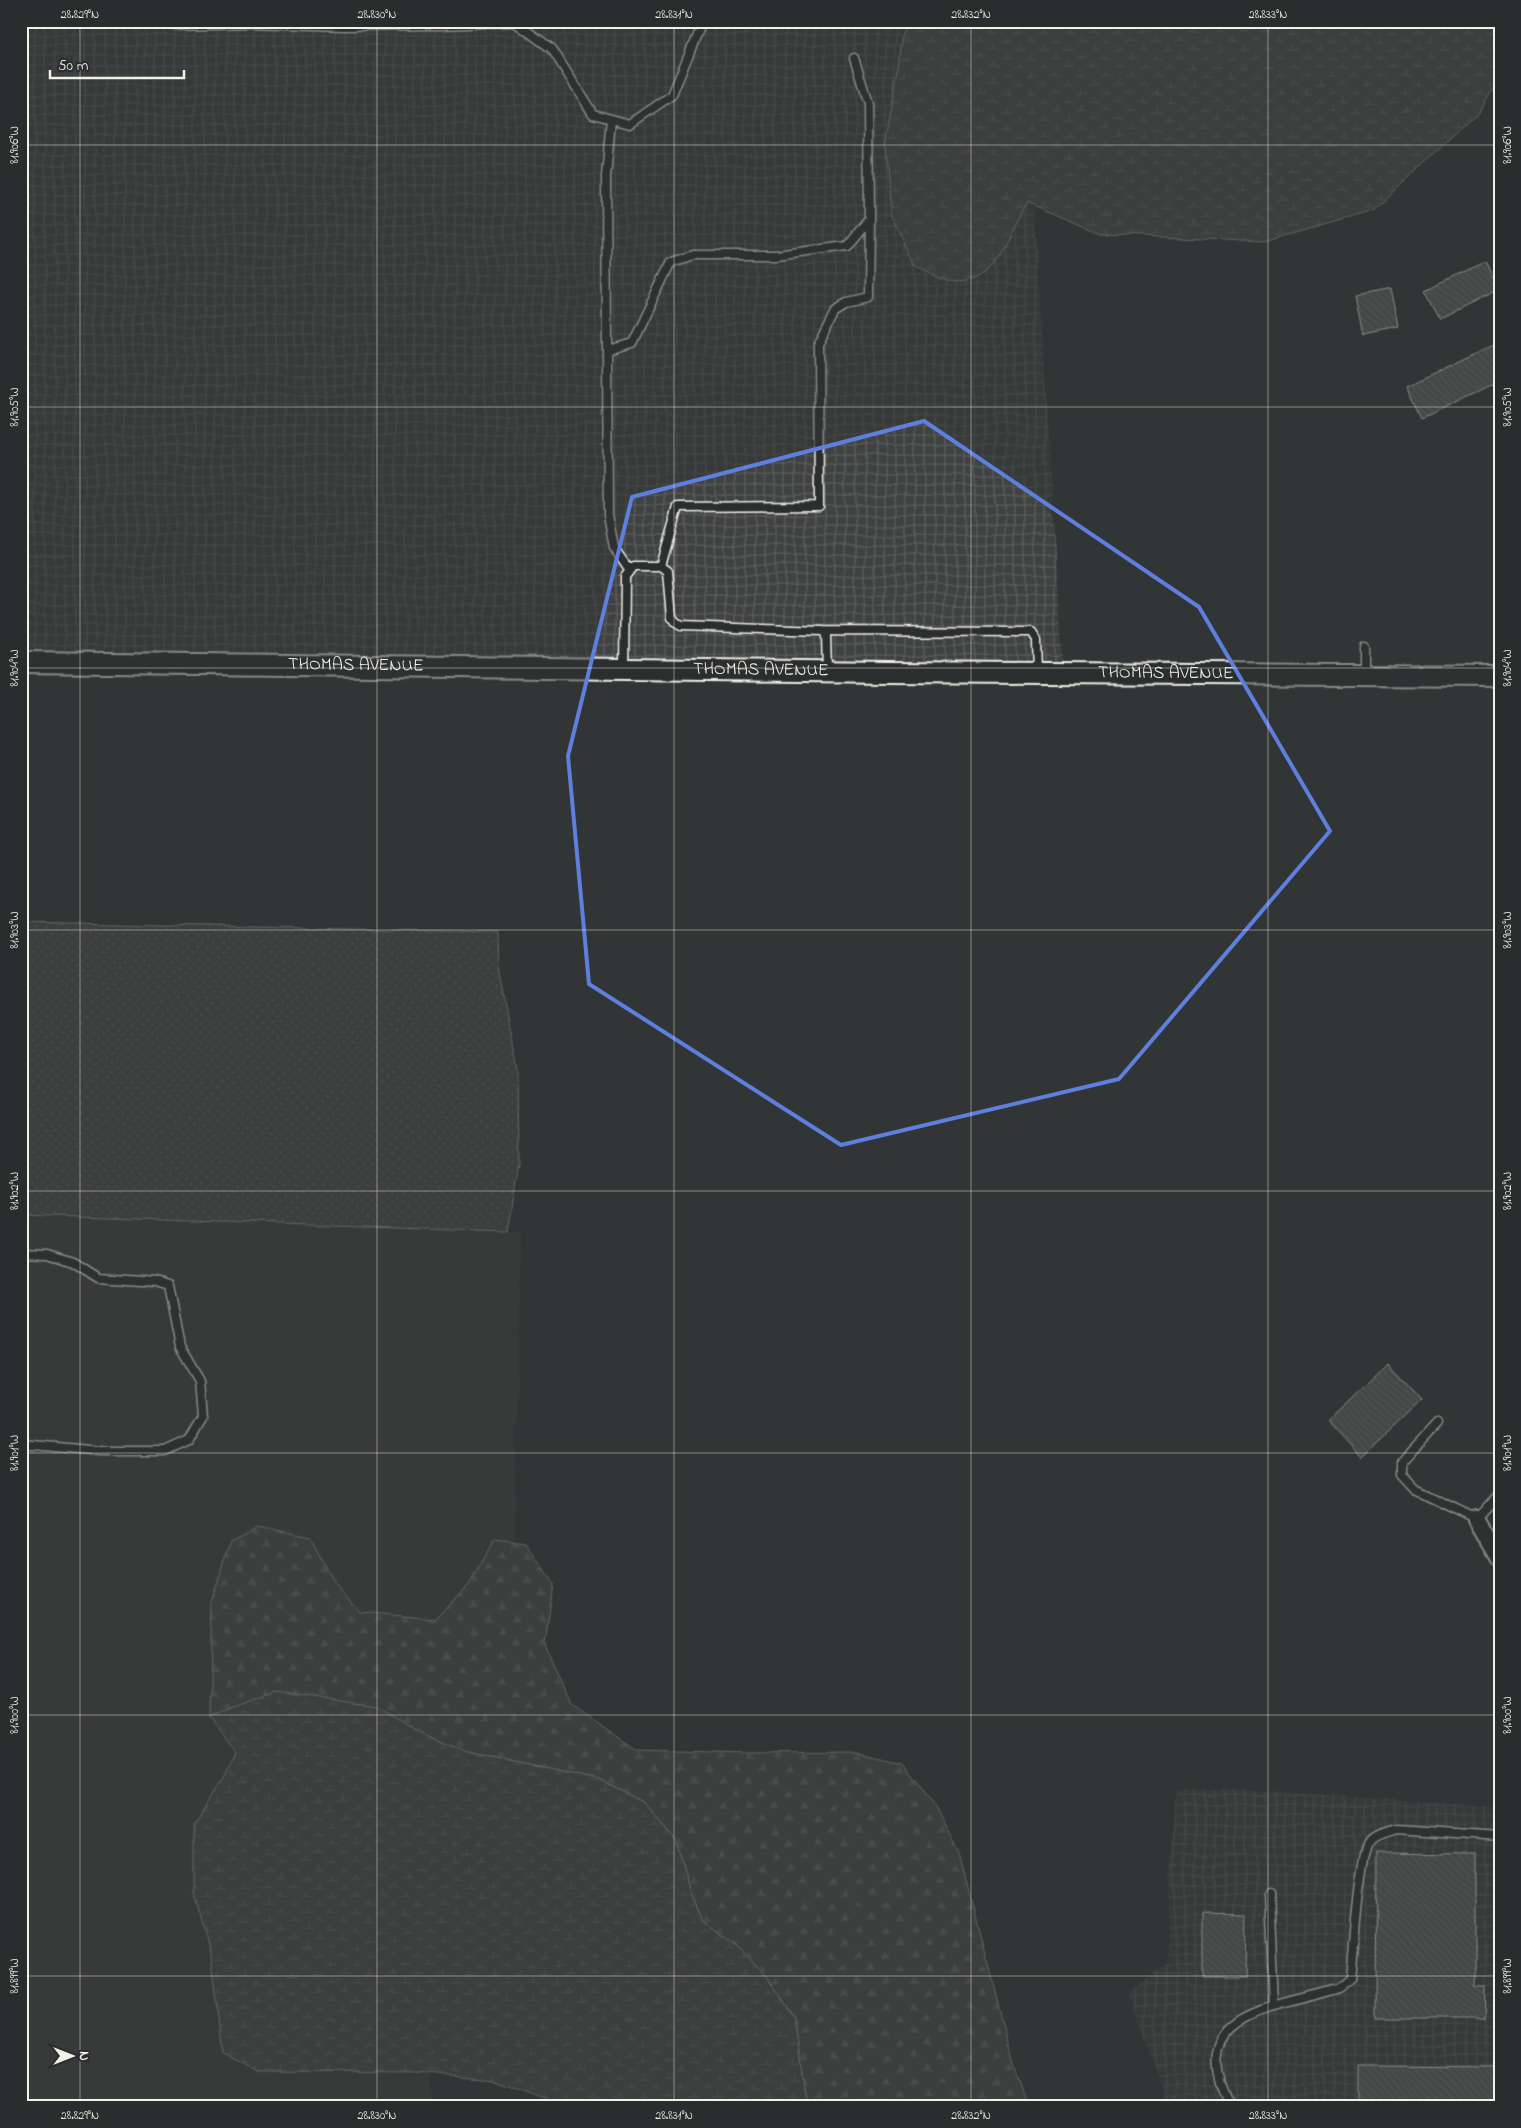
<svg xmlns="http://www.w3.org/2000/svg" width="1521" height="2128" viewBox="0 0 1521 2128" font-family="'Indie Flower',sans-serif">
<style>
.built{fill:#404242}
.industrial{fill:url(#industrial-grid)}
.grass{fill:url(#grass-dots);stroke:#a09f9a}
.forest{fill:url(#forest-firs);stroke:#a09f9a}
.wetland{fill:url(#wetland-marsh);stroke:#a09f9a}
.building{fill:url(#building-back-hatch);stroke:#f4f1e8}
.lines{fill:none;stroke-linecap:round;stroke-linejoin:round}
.service-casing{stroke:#f4f1e8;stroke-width:11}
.minor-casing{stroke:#f4f1e8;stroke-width:20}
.tertiary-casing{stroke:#f4f1e8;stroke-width:24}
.service{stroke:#2a2d2e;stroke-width:8}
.minor{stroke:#2a2d2e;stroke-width:16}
.tertiary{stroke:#2a2d2e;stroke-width:20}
.marked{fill:none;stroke:#5e7fdd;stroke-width:4;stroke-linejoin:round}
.ticks{fill:none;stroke:#f4f1e8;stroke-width:1;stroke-opacity:0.45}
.labels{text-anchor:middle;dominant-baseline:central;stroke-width:4;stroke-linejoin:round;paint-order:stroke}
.street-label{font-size:18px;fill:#f4f1e8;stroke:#2a2d2e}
.neatline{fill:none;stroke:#f4f1e8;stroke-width:2}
.ticks-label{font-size:12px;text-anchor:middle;fill:#f4f1e8}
</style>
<defs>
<pattern id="industrial-grid" width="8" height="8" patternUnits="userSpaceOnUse" patternTransform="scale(1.25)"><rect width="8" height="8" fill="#404242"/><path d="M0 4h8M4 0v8" fill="none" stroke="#5c5e5d"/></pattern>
<pattern id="grass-dots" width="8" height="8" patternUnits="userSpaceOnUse" patternTransform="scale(1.25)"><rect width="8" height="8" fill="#4b4d4c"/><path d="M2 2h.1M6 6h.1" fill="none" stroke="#666766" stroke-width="1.8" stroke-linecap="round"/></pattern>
<pattern id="forest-firs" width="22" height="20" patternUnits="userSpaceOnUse" patternTransform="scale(1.25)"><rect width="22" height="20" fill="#4b4d4c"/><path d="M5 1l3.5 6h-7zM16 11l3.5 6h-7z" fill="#666766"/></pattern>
<pattern id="wetland-marsh" width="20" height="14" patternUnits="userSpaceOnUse" patternTransform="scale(1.25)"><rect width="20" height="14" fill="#4b4d4c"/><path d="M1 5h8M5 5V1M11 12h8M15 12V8" fill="none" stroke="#666766"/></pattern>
<pattern id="building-back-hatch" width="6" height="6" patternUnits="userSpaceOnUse" patternTransform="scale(1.25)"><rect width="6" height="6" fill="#5f605f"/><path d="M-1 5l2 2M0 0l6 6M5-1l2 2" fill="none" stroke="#777776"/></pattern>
</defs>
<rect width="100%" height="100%" fill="#323535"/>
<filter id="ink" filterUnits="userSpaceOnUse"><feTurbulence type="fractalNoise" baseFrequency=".02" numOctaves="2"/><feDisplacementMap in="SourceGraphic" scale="10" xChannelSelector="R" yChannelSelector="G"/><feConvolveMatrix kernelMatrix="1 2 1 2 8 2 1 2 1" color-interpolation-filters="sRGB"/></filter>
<g filter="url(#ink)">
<path class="built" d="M21,1215L520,1232L514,1541L495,1539L469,1585L435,1619L360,1612L333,1582L310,1537L209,1718L235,1752L225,1775L194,1824V1893L212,1959L223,2053L259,2072L431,2075L432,2107H21Z"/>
<path class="industrial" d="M21,21H907V25L902,33L899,69L1014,224L1026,203L1034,207L1063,664L21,653Z
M1176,1790H1254L1500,1807V2107H1168L1129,1993L1166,1963Z"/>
<path class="grass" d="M21,922L498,932L499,967L518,1069L519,1164L508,1232L21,1215Z"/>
<path class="forest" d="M257,1526L310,1537L333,1582L360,1612L435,1619L469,1585L495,1539L526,1543L553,1584L545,1645L572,1705L637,1750L750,1753L856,1752L902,1763L936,1808L959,1853L1014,2065L1029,2107H807L794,2017L767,1976L733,1942L703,1920L691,1893L676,1840L645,1803L599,1780L463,1751L421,1733L232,1707L209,1718L212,1602L231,1541Z"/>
<path class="wetland" d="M907,21H1500V76L1479,112L1373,211L1264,242L1101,234L1027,203C1006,232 1001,282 956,282C946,282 926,271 916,267L891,213L885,144L899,69L902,33L907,25Z
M277,1692L376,1706L421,1733L463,1751L599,1780L645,1803L676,1840L691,1893L703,1920L733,1942L767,1976L794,2017L807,2107H568L496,2080L416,2073L259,2072L223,2053L212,1959L194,1893V1824L225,1775L235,1752L209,1718L232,1707Z"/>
<path class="building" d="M1485,261L1499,290L1440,319L1426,290Z
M1390,289L1398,329L1363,336L1355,296Z
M1500,342V381L1422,418L1407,386Z
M1388,1363L1422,1400L1362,1457L1328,1420Z
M1376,1853L1475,1854V1985H1485L1484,2018H1375Z
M1202,1913L1246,1914L1245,1976H1202Z
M1358,2066L1500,2067V2107H1358Z"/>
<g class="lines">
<defs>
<path id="service" d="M159,21L175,25L251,23L343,26L442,25L515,22L552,49L593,114L630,124L672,95L700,27V21
M611,119L606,177L608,515L614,548L629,570
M607,350L632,343L671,262L693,255H776L847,246L869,219L868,103L854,58
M661,566L678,507L819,506L818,343L835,309L846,302L868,297L869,219
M823,631L1031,632L1036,640L1037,671
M1364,646V674
M624,669L625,577L633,566H661L668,571L672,618L676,623L681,626L823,631L826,635L827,670
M21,1253L47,1254L73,1262L98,1278L155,1282L168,1286L180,1347L200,1381L203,1416L189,1440L165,1451H101L21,1444
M1437,1424L1402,1462V1475L1415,1489L1477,1519L1500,1494
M1269,1894L1274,2006
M1230,2107C1181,2010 1275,2009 1340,1988L1350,1979C1353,1952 1357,1862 1369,1843C1374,1835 1387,1833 1396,1830L1500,1837"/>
<path id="minor" d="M1477,1519L1500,1558"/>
<g id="tertiary">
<path id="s1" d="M21,662L889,672L1500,676"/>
</g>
</defs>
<use href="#service" class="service-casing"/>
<use href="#minor" class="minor-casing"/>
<use href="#tertiary" class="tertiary-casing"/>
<use href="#service" class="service"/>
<use href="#minor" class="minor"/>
<use href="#tertiary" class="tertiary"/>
</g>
</g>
<path d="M0 0H1521V2128H0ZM924,421L1199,607L1330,831L1119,1079L841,1145L589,984L568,756L632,497Z" fill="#323535" fill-opacity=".55" fill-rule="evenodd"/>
<path class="marked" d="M924,421L1199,607L1330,831L1119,1079L841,1145L589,984L568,756L632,497Z"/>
<path class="ticks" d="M80,21V2107M377,21V2107M674,21V2107M971,21V2107M1268,21V2107M21,145H1500M21,407H1500M21,668H1500M21,930H1500M21,1191H1500M21,1453H1500M21,1715H1500M21,1976H1500"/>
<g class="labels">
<g class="street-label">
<text stroke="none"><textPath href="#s1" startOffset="335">THOMAS AVENUE</textPath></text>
<text stroke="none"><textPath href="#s1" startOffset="740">THOMAS AVENUE</textPath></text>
<text stroke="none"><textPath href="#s1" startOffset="1145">THOMAS AVENUE</textPath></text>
</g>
</g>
<rect width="1521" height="2128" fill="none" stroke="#2a2d2e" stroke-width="55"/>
<g transform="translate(72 2056) rotate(90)" stroke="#2a2d2e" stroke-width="4" paint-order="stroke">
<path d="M0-4L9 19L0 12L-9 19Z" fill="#f4f1e8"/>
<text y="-8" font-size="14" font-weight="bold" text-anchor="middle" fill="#f4f1e8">N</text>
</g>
<path d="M50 70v8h134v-8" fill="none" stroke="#f4f1e8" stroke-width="2.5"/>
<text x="58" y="70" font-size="15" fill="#f4f1e8" stroke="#2a2d2e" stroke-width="4" paint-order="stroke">50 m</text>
<rect x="28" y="28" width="1466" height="2072" class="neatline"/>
<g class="ticks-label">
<text x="80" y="18">28.829°N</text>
<text x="377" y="18">28.830°N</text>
<text x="674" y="18">28.831°N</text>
<text x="971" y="18">28.832°N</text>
<text x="1268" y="18">28.833°N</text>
<text transform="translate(1507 145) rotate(-90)" y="4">81.906°W</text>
<text transform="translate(14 145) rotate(-90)" y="4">81.906°W</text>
<text transform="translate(1507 407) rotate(-90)" y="4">81.905°W</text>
<text transform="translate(14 407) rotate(-90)" y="4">81.905°W</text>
<text transform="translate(14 668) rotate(-90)" y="4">81.904°W</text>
<text transform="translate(1507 668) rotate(-90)" y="4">81.904°W</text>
<text transform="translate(1507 930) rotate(-90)" y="4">81.903°W</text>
<text transform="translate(14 930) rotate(-90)" y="4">81.903°W</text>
<text transform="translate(1507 1191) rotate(-90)" y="4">81.902°W</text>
<text transform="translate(14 1191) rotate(-90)" y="4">81.902°W</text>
<text transform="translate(1507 1453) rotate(-90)" y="4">81.901°W</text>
<text transform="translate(14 1453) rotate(-90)" y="4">81.901°W</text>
<text transform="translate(1507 1715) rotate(-90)" y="4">81.900°W</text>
<text transform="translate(14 1715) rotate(-90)" y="4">81.900°W</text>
<text transform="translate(14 1976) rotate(-90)" y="4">81.899°W</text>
<text transform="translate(1507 1976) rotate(-90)" y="4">81.899°W</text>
<text x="80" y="2119">28.829°N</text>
<text x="377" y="2119">28.830°N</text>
<text x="674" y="2119">28.831°N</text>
<text x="971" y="2119">28.832°N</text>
<text x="1268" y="2119">28.833°N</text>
</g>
</svg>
